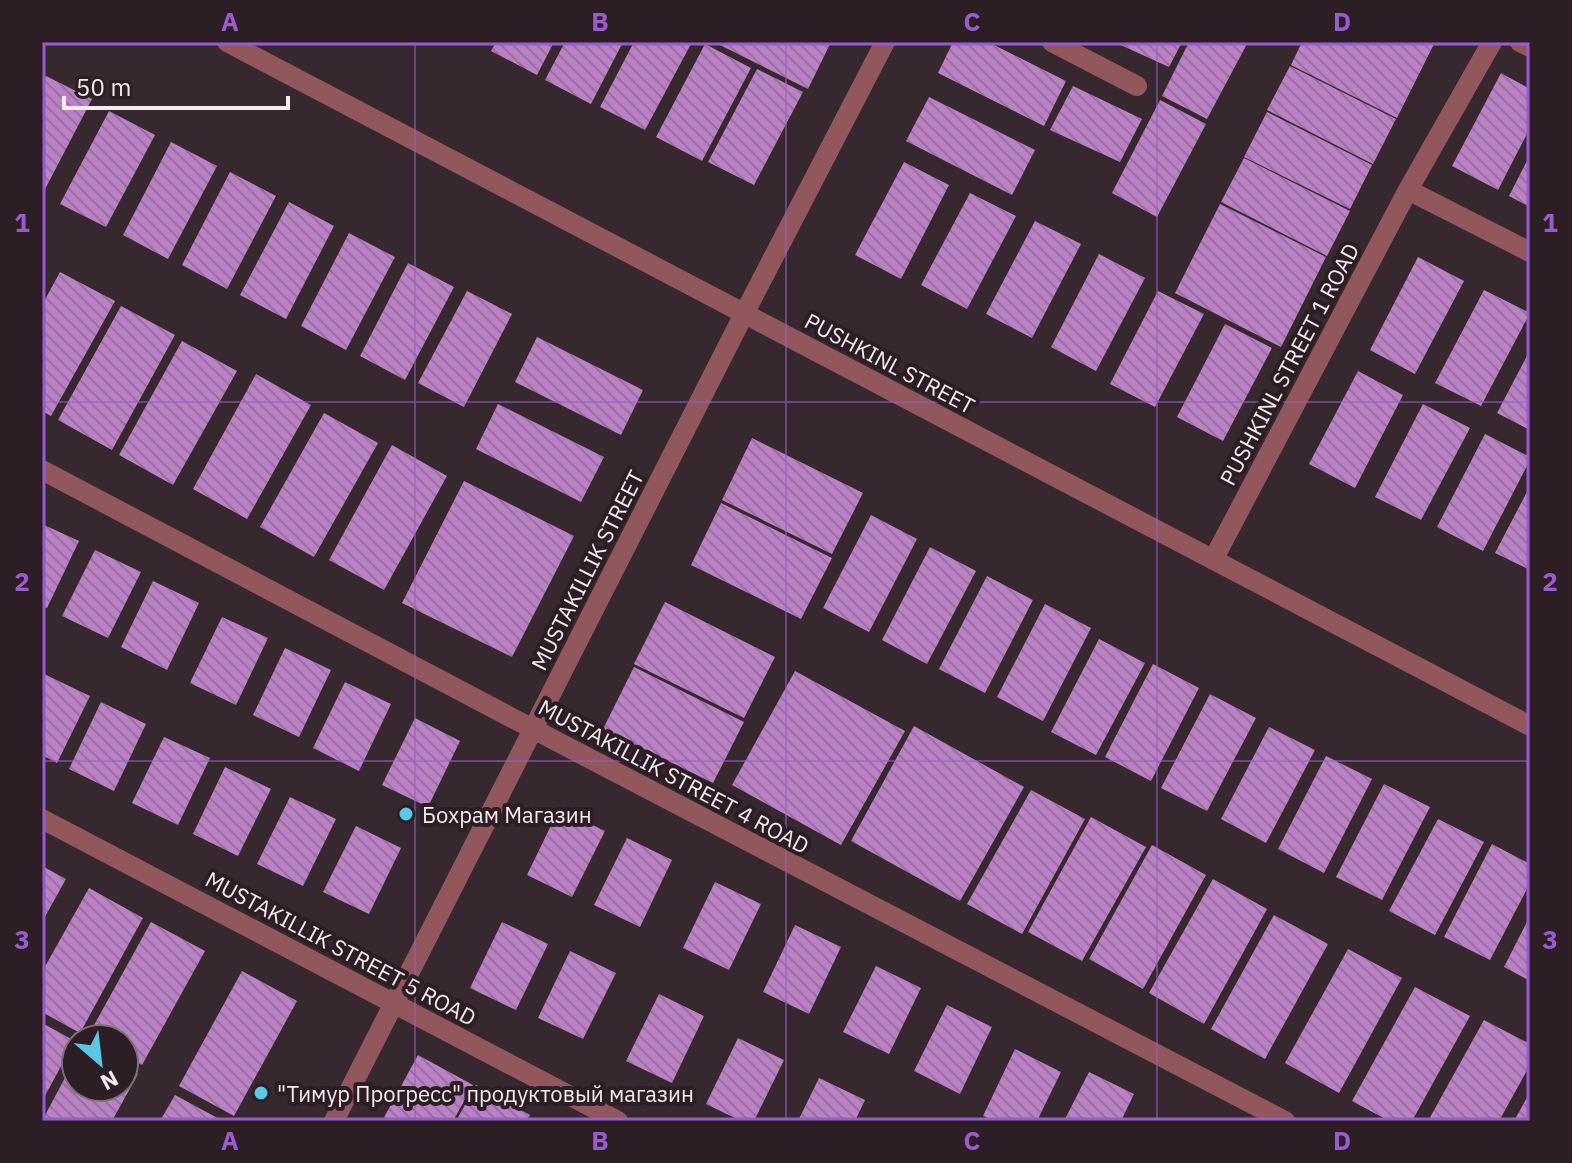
<svg xmlns="http://www.w3.org/2000/svg" width="1572" height="1163" viewBox="0 0 1572 1163" font-family="'IBM Plex Sans',sans-serif">
<style>
.building{fill:url(#building-back-hatch)}
.lines{fill:none;stroke-linecap:round;stroke-linejoin:round}
.minor{stroke:#92575d;stroke-width:20}
.grid{fill:none;stroke:#995ccb;stroke-width:2;stroke-opacity:0.55}
.poi-dot{fill:#5ac8e5;stroke:#2d1e26;stroke-width:3}
.labels{text-anchor:middle;dominant-baseline:central;stroke-width:8;stroke-linejoin:round;paint-order:stroke}
.street-label{font-size:22px;fill:#f4eaef;stroke:#2d1e26}
.poi-label{font-size:22px;fill:#f4eaef;stroke:#2d1e26;text-anchor:start}
.neatline{fill:none;stroke:#995ccb;stroke-width:3}
.grid-label{font-size:26px;text-anchor:middle;font-weight:bold;fill:#995ccb}
</style>
<defs>
<pattern id="building-back-hatch" width="6" height="6" patternUnits="userSpaceOnUse" patternTransform="scale(2)"><rect width="6" height="6" fill="#ba82c4"/><path d="M-1 5l2 2M0 0l6 6M5-1l2 2" fill="none" stroke="#98709f"/></pattern>
</defs>
<rect width="100%" height="100%" fill="#37282f"/>
<path class="building" d="M496,42H554L537,75L491,51Z
M565,42H623L591,104L545,80Z
M634,42H692L645,130L600,107Z
M714,42H831L808,89Z
M953,42H988L1066,81L1044,126L938,73Z
M1114,42H1182L1169,67Z
M1189,42H1248L1207,119L1162,96Z
M1302,42H1435L1397,118L1291,65Z
M705,44L751,68L702,161L656,137Z
M1290,66L1396,119L1373,164L1267,110Z
M757,69L803,92L754,185L708,162Z
M1501,73L1530,89V128L1498,190L1452,166Z
M46,76L92,99L42,195V83Z
M1073,86L1142,119L1120,162L1050,130Z
M929,97L1035,150L1012,195L906,141Z
M1160,100L1206,124L1157,217L1112,193Z
M109,111L155,135L106,227L60,204Z
M1267,112L1372,165L1350,209L1244,157Z
M171,142L217,166L168,259L123,235Z
M1530,155V207L1509,196Z
M1244,158L1350,211L1327,256L1221,202Z
M904,162L949,185L901,279L855,255Z
M230,172L276,196L227,289L182,265Z
M970,193L1016,216L967,309L921,285Z
M289,202L334,226L286,319L240,295Z
M1220,204L1326,257L1281,347L1175,293Z
M1035,221L1081,244L1032,338L986,314Z
M349,233L395,257L346,350L301,326Z
M1099,254L1145,278L1096,371L1051,347Z
M1418,257L1464,281L1415,374L1370,350Z
M408,263L454,287L405,380L360,356Z
M60,272L115,301L51,416L42,411V305Z
M1484,290L1530,313L1481,406L1435,383Z
M467,291L512,314L464,407L418,383Z
M1158,291L1204,314L1155,407L1110,384Z
M121,306L175,335L112,450L58,420Z
M1225,324L1272,348L1223,441L1177,417Z
M537,337L643,390L621,435L515,382Z
M182,341L237,371L173,485L119,455Z
M1530,350V430L1497,413Z
M1358,371L1403,395L1355,488L1309,464Z
M256,374L311,405L247,519L193,489Z
M498,404L604,457L581,502L476,449Z
M1423,404L1470,428L1421,520L1375,497Z
M324,413L378,443L314,557L260,527Z
M1485,434L1530,457V460L1483,551L1437,527Z
M752,438L863,493L832,554L722,500Z
M392,445L447,476L384,590L329,560Z
M464,481L574,536L512,657L402,603Z
M1530,486V570L1495,553Z
M721,503L832,558L801,619L691,565Z
M871,515L917,539L869,632L823,608Z
M42,524L79,541L47,608L42,606Z
M930,547L976,571L927,664L882,640Z
M95,550L141,572L108,638L62,616Z
M987,576L1033,600L985,693L939,669Z
M153,581L199,603L167,670L121,647Z
M665,602L775,657L744,718L634,664Z
M1045,604L1091,628L1043,721L997,697Z
M222,617L268,638L236,705L190,683Z
M1099,639L1145,663L1096,755L1051,732Z
M285,648L331,670L299,737L253,715Z
M1153,664L1199,688L1151,781L1105,757Z
M634,667L744,722L713,783L603,729Z
M795,671L905,731L841,845L732,785Z
M44,674L90,696L57,763L42,755V678Z
M345,682L391,704L359,771L313,748Z
M1210,694L1256,718L1207,811L1161,788Z
M101,702L146,724L114,791L69,769Z
M415,718L460,741L428,807L382,785Z
M914,726L1024,787L960,901L851,841Z
M1269,727L1315,750L1266,843L1221,819Z
M164,737L210,758L178,825L132,803Z
M1326,756L1372,779L1324,873L1278,849Z
M225,767L271,789L238,856L193,834Z
M1384,784L1430,807L1382,900L1336,877Z
M1031,790L1085,819L1022,934L967,904Z
M290,797L336,819L303,886L257,864Z
M559,809L605,831L572,897L527,875Z
M1091,817L1146,847L1082,961L1028,932Z
M1438,819L1484,842L1435,935L1389,911Z
M356,826L401,848L369,914L323,892Z
M627,838L672,860L640,927L594,905Z
M1492,844L1530,864V883L1490,960L1444,937Z
M1152,845L1206,875L1143,989L1089,959Z
M42,866L66,879L42,922Z
M1213,879L1267,909L1204,1024L1149,993Z
M715,882L761,904L729,970L683,948Z
M89,888L143,918L80,1033L42,1012V972Z
M1274,915L1328,944L1265,1059L1211,1029Z
M1530,916V981L1504,967Z
M151,922L205,951L142,1065L124,1056V1039H94L88,1036Z
M502,922L548,944L516,1010L470,988Z
M795,925L841,947L809,1014L763,992Z
M1348,949L1402,978L1339,1093L1285,1063Z
M570,951L616,973L583,1039L538,1018Z
M876,966L921,988L889,1054L843,1032Z
M242,971L297,1001L234,1116L179,1086Z
M1415,987L1470,1016L1412,1121H1389L1352,1101Z
M659,994L704,1016L672,1083L626,1061Z
M947,1005L992,1027L960,1094L914,1071Z
M1484,1020L1530,1044V1065L1499,1121H1428Z
M42,1023L75,1041L42,1101Z
M738,1038L784,1060L754,1121H741L706,1104Z
M1015,1049L1061,1072L1037,1121H994L983,1116Z
M418,1055L473,1085L453,1121H382Z
M76,1057V1087H124V1067L138,1074L112,1121H42Z
M1089,1072L1134,1094L1121,1121H1064Z
M819,1078L865,1100L855,1121H798Z
M476,1085L530,1115L527,1121H456Z
M1530,1092V1121H1514Z
M175,1095L223,1121H160Z"/>
<g class="lines">
<path class="minor" d="M227,42L1530,726
M1052,42L1137,86
M1520,42L1530,47
M1408,190L1530,252
M42,470L533,729L1285,1121
M1213,560L1408,190L1492,42
M42,819L618,1121
M334,1121L744,314L885,42"/>
</g>
<path class="grid" d="M415,42V1121M786,42V1121M1157,42V1121M42,402H1530M42,761H1530"/>
<g class="poi-dot">
<circle cx="406" cy="814" r="8"/>
<circle cx="261" cy="1093" r="8"/>
</g>
<g class="labels">
<g class="street-label">
<text transform="translate(890 363) rotate(28)">PUSHKINL STREET</text>
<text transform="translate(1289 364) rotate(-62)">PUSHKINL STREET 1 ROAD</text>
<text transform="translate(587 570) rotate(-63)">MUSTAKILLIK STREET</text>
<text transform="translate(674 776) rotate(28)">MUSTAKILLIK STREET 4 ROAD</text>
<text transform="translate(341 948) rotate(28)">MUSTAKILLIK STREET 5 ROAD</text>
</g>
<g class="poi-label">
<text x="422" y="814">Бохрам Магазин</text>
<text x="277" y="1093">"Тимур Прогресс" продуктовый магазин</text>
</g>
</g>
<rect width="1572" height="1163" fill="none" stroke="#2d1e26" stroke-width="88"/>
<g transform="translate(100 1063) rotate(152)"><circle r="38" fill="#2d1e26" stroke="#7d7076" stroke-width="2"/>
<path d="M0-6L14 30L0 20L-14 30Z" fill="#5ac8e5"/>
<text y="-12" font-size="22" font-weight="bold" text-anchor="middle" fill="#f4eaef">N</text>
</g>
<path d="M64 96v12h224v-12" fill="none" stroke="#f4eaef" stroke-width="4"/>
<text x="76" y="96" font-size="24" fill="#f4eaef" stroke="#2d1e26" stroke-width="6" paint-order="stroke">50 m</text>
<rect x="44" y="44" width="1484" height="1075" class="neatline"/>
<g class="grid-label">
<text x="230" y="31">A</text>
<text x="600" y="31">B</text>
<text x="972" y="31">C</text>
<text x="1342" y="31">D</text>
<text x="22" y="232">1</text>
<text x="1550" y="232">1</text>
<text x="22" y="591">2</text>
<text x="1550" y="591">2</text>
<text x="22" y="949">3</text>
<text x="1550" y="949">3</text>
<text x="230" y="1150">A</text>
<text x="600" y="1150">B</text>
<text x="972" y="1150">C</text>
<text x="1342" y="1150">D</text>
</g>
</svg>
